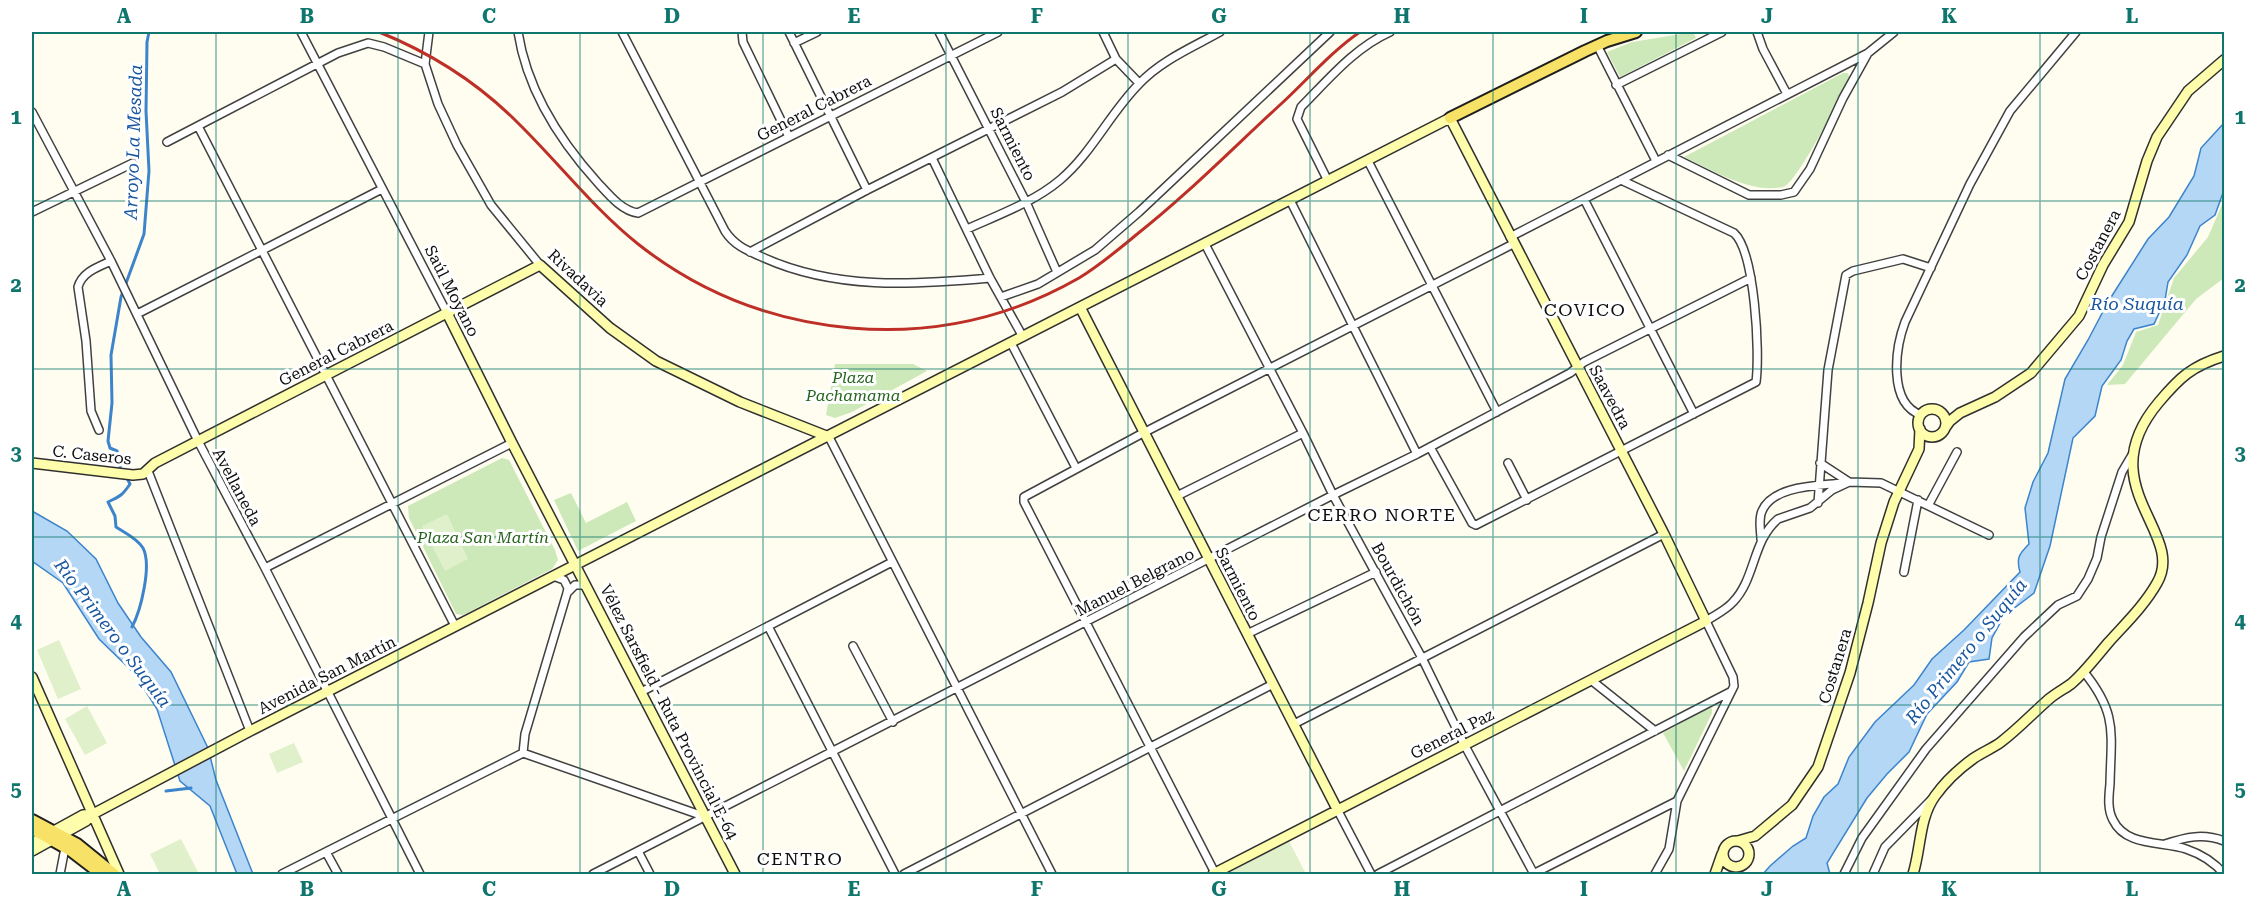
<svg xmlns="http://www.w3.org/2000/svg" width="2256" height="906" viewBox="0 0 2256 906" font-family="'Roboto Serif',serif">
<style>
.green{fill:#cde9b9}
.pitch{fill:#dff0cb}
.water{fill:#b4d7f6;stroke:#3c84cc;stroke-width:1.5}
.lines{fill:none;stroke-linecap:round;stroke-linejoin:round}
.stream{stroke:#3c84cc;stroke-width:3}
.street-casing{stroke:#414141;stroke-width:10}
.secondary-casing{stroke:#303030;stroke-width:12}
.primary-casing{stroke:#1f1f1f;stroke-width:14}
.street{stroke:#fff;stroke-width:7}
.secondary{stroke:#fefdab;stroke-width:9}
.primary{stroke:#f7e267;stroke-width:10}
.rail{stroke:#bd2f27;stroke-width:3}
.grid{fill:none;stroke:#0f766e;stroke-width:1.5;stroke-opacity:0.55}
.labels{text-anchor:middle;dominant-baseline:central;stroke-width:6;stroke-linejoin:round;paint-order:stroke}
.street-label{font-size:16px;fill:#0e0e0e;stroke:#fff}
.park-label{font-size:16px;font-style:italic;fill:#26651e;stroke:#fff}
.water-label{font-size:18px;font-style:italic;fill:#18569f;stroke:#fff}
.neighbourhood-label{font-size:18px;letter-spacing:1.5px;fill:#0e0e0e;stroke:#fff}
.neatline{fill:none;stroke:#0f766e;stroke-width:2}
.grid-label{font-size:20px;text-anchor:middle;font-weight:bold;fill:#0f766e}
</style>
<rect width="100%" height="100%" fill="#fffdef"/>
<path class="green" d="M1693,32L1696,38L1620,77L1607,52L1632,42Z
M1843,73H1848L1850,79C1841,95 1797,184 1783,187C1750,194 1713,170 1684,157Z
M2224,200V278L2196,299L2125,384L2107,385L2123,365L2136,332L2158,325L2174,278L2208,237Z
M835,364H913L927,371L852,412L835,418L826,415Z
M502,458L509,460L555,550L558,560L552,569L467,613L462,615L456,614L409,518L408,506Z
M571,493L586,523L627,502L636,521L578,551L554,500Z
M1712,708V713L1684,771L1663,733L1706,709Z"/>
<path class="pitch" d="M447,514L468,559L445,571L422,526Z
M59,640L81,689L58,699L37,650Z
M87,706L107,743L85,755L65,719Z
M294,743L303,762L277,773L269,754Z
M181,839L199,874H160L150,854Z
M1289,841L1306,874H1224Z"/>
<path class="water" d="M2224,123V190L2215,215L2200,226L2187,255L2168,282L2165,300L2154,324L2134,329L2127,341L2121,360L2102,386L2095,416L2073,438L2050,546L2034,593L2004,616L1992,638L1989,659L1969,662L1957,682L1927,714L1909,752L1887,774L1867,798L1827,863L1830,874H1763L1770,866L1793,846L1806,838L1813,816L1824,797L1838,784L1849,757L1875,722L1914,685L1932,659L1964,630L2020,572C2016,558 2019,554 2029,544L2025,508L2033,482L2048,453L2065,379L2088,340L2108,302L2148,239L2169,217L2194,176L2201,148Z
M32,511L67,531L96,559L118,603L141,637L171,672L208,748L216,780L253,874H237L210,806L180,781L157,709L134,673L99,639L63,583L32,561Z"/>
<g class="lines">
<path class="stream" d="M122,470L120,468V461L117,451L110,448L108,441L112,403L111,355L121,297L144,234L149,171L146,111L147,42L149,32
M127,478L130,484C122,496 120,496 108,502L115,516L116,527C125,533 138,539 143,548C152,565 141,610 132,627
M166,791L191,788"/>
<defs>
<path id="street" d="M301,32L447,313
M429,32L425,64L438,104L457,145L491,205L540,265
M518,32C527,90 559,140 598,183C609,195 622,211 638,213L998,32
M622,32L725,231C734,245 746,250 762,257C834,290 913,285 990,278
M742,32L743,42L789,137
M789,32L867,190
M939,32L1026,202L1057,272
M1103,32L1116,59L1139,83
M1757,32L1763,49L1787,94
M794,43L817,32
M1597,45L1656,161
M1616,85L1722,32
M32,112L111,261L198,441L265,568L420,874
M198,126L455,626
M167,142L338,53L368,43L384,47L425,64
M1668,155L1749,195H1781L1794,192L1810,169L1843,98L1868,53
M932,158L990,278L1023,337
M1368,161L1497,412
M1328,181L1297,119L1301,107C1328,80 1354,48 1390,32
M1584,199L1694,414
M1290,200L1417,454
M32,212L133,163
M967,229C998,215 1034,202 1060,180C1092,153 1110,113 1139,84C1160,61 1193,47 1220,32
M1510,237L1868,53L1894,32
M1205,244L1303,433L1333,495L1422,658L1464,744L1534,874
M750,252L867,190L1062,92L1116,59
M1001,297L1038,284L1095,250L1139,212L1330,32
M137,314L382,189
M1011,343L1076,468
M1921,415C1888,403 1895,349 1905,322L1970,184L2010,111L2076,32
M99,430L91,411L86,341L78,287C82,272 98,267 111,261
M829,437L1052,874
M1430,447L1472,523L1476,525L1756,382C1760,353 1755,252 1734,233L1621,180
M1508,463L1527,500
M1820,463L1849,482
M148,471L250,731
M1177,496L1303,433
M1818,503L1828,370L1846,275L1853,271L1903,259L1931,268
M1929,504L1957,452
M1761,539C1761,531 1758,520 1762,511C1773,485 1819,486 1842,483
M265,568L512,443
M1904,572L1918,500
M567,593L575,585H584L587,588
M768,626L895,874
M1247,634L1376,572
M853,646L893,722
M2084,672C2118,714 2111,733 2110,784C2109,795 2107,809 2113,820C2126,847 2162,841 2186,849C2201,854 2214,862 2224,874
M1591,680L1655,731
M641,692L892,562
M1294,724L1664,534
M523,753L525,734L567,593L568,588L564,580L553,576
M523,753L706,817
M1337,809L1371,874
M2165,844C2186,837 2203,833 2224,841
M638,851L650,874
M326,852L338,874
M1215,873L1024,502V497L1143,433L1513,244
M60,874L65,848
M282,874L523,753
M593,874L1333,495L1417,454L1570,373L1584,362L1751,278
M904,874L1273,684
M1378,874L1730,692
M1533,874L1677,801
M1655,874L1669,849L1677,801L1734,686L1733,677L1706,621C1715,615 1726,610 1733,602C1756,578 1752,541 1778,519L1810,508L1832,490L1849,482L1881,483L1989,535
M1844,874L1862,838L1926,749L2024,637L2058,605L2077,596L2088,579L2097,558L2101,537L2122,472L2132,455
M1873,874L1885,847L1931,800"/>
<path id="secondary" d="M1080,307L1337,809
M447,313L512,443L735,874
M1918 423a14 14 0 1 1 28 0a14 14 0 1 1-28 0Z
M1945,428L1950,421L1960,413L1995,397L2031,373L2079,316L2103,265L2129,222L2147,161L2157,137L2188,91L2224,60
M32,463L133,475L143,474L155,463L540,265L610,328L656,361L740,402L829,437
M32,677L119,874
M1738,841L1755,836L1792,805L1818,767L1850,673L1868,603L1881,543L1894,502L1919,449L1920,429
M1723 854a13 13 0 1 1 26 0a13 13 0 1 1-26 0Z
M32,843L83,815L93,814
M32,851L86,821L93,814L250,731L1450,118L1664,534L1706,621L1213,874
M1715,874L1722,854
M1913,874C1921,849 1919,818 1935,796C1945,782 1960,768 1974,758C1983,752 1993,748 2001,742C2018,729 2033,713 2049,699C2056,693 2064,689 2071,684C2085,672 2096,657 2108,643C2125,624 2144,606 2157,583C2187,532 2088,486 2159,402C2180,377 2192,366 2224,356"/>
<path id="primary" d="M1450,118L1585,51L1607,41L1636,32
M32,820L77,844L114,874
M32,829L71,851L101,874"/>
</defs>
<use href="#street" class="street-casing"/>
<use href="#secondary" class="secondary-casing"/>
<use href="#primary" class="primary-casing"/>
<use href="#street" class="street"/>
<use href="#secondary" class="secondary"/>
<use href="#primary" class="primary"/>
<path class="rail" d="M379,32C431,53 477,82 517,122C558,162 594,209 638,244C700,293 773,321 851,328C931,335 1009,318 1079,278C1099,266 1118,250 1136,235C1187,195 1233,148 1281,104C1306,81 1333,50 1360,32"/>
</g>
<path class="grid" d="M216,32V874M398,32V874M580,32V874M763,32V874M946,32V874M1128,32V874M1310,32V874M1493,32V874M1676,32V874M1858,32V874M2040,32V874M32,201H2224M32,369H2224M32,537H2224M32,705H2224"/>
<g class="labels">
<g class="street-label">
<text transform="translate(814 108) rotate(-27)">General Cabrera</text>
<text transform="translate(1013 144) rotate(63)">Sarmiento</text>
<text transform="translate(2098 245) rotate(-62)">Costanera</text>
<text transform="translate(578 278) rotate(43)">Rivadavia</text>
<text transform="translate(452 291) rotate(63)">Saúl Moyano</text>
<text transform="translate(336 353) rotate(-27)">General Cabrera</text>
<text transform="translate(1610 397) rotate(62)">Saavedra</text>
<text transform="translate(92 455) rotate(6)">C. Caseros</text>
<text transform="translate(237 487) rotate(62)">Avellaneda</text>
<text transform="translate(1135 582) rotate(-27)">Manuel Belgrano</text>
<text transform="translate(1238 584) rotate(63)">Sarmiento</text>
<text transform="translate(1398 584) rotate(61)">Bourdichón</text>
<text transform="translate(1835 666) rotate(-73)">Costanera</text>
<text transform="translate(327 675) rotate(-27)">Avenida San Martín</text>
<text transform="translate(669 712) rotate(63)">Vélez Sarsfield - Ruta Provincial E-64</text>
<text transform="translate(1452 734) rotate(-27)">General Paz</text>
</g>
<g class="park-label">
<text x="853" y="377">Plaza<tspan x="853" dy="18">Pachamama</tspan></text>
<text x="483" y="537">Plaza San Martín</text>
</g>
<g class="water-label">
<text transform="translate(133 142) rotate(-88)">Arroyo La Mesada</text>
<text x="2137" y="303">Río Suquía</text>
<text transform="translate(113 633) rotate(53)">Río Primero o Suquía</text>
<text transform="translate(1966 651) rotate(-51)">Río Primero o Suquía</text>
</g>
<g class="neighbourhood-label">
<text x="1585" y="309">COVICO</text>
<text x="1382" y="514">CERRO NORTE</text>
<text x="800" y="858">CENTRO</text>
</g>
</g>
<rect width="2256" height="906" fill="none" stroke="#ffffff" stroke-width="66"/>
<rect x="33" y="33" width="2190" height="840" class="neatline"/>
<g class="grid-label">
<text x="124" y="23">A</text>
<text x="307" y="23">B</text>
<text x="489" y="23">C</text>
<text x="672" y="23">D</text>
<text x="854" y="23">E</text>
<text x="1037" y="23">F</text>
<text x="1219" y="23">G</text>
<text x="1402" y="23">H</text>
<text x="1584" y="23">I</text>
<text x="1767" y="23">J</text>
<text x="1949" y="23">K</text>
<text x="2132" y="23">L</text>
<text x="16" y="124">1</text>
<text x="2240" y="124">1</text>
<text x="16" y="292">2</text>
<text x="2240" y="292">2</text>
<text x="16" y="460">3</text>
<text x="2240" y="460">3</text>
<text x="16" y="628">4</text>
<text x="2240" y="628">4</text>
<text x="16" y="796">5</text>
<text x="2240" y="796">5</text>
<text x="124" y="896">A</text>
<text x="307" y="896">B</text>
<text x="489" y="896">C</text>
<text x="672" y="896">D</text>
<text x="854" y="896">E</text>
<text x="1037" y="896">F</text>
<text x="1219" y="896">G</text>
<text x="1402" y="896">H</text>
<text x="1584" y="896">I</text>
<text x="1767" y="896">J</text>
<text x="1949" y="896">K</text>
<text x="2132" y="896">L</text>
</g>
</svg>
